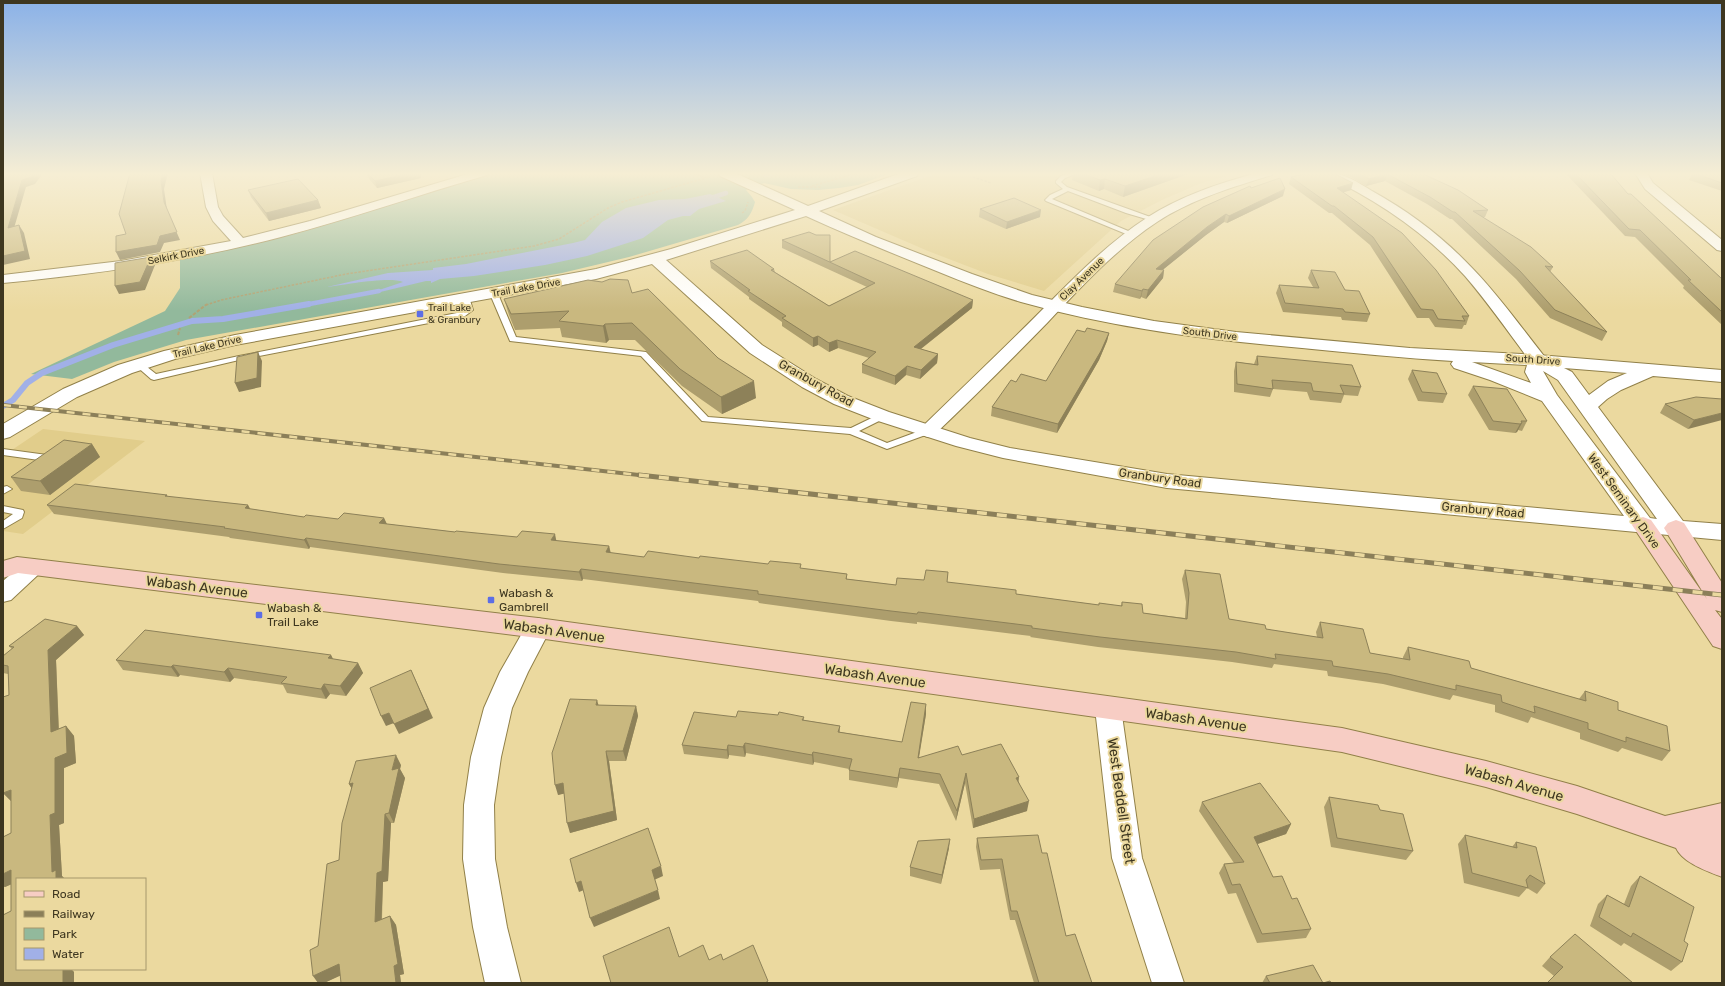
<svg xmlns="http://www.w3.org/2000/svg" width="1725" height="986" viewBox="0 0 1725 986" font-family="Rubik,sans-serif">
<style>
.built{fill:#e1cd8b}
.green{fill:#92b99c}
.water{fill:#a1b0e7}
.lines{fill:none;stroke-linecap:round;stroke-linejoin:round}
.stream-far1{stroke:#a1b0e7;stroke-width:4.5}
.stream{stroke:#a1b0e7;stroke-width:6}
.service-casing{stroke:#918049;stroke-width:2}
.minor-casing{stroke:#918049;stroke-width:2}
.tertiary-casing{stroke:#918049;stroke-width:2}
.secondary-casing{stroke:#918049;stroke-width:2}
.path-far1{stroke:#b0a274;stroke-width:1.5;stroke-dasharray:2.5 1.5;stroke-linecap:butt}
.path{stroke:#b0a274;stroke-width:2;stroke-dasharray:3.5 1.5;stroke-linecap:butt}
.service{fill:#fff;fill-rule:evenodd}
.minor{fill:#fff;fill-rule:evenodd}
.tertiary{fill:#fff;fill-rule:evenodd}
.secondary{fill:#f7cdc4;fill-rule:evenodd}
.rail-far1-casing{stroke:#8b7f59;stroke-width:4}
.rail-casing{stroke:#8b7f59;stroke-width:5}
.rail-far1{stroke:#ebd99f;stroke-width:2.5;stroke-dasharray:8;stroke-linecap:butt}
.rail{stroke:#ebd99f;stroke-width:3.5;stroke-dasharray:10;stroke-linecap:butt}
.wall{fill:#ad9e6d}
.shaded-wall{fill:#8d8159}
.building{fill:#c9b87f;stroke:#8d8159}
.poi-dot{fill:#5c6ee5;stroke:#ebd99f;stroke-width:1.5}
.labels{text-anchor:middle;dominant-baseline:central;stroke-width:4;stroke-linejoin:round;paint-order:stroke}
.far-street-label{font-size:10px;fill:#3e3720;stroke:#ebd99f}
.far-poi-label{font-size:10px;fill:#3e3720;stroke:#ebd99f;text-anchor:start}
.street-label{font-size:12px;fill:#3e3720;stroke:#ebd99f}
.poi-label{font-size:12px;fill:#3e3720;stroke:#ebd99f;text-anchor:start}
.near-street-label{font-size:14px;fill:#3e3720;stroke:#ebd99f}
</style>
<rect width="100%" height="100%" fill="#ebd99f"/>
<path class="built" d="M938,173H1237L1199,184L1162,200L1121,221L1044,291L988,274L928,251L833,210Z
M43,429L145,441L23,534L3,531V456Z"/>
<path class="green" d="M497,173H891L858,185L839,188L818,190L791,189L764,183L746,190L752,197L755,202C752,213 748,220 738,225L629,257L562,273L186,340L114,362L72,379L31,374L165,311L180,288V260C227,250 273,241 319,227C379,210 437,187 497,173Z"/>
<path class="water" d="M710,194L726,201L699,209L690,216H683L668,220L643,238L587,256L545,265L474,276L440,279L431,283V281H426L372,294L370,293L403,282C389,276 344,285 327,287L388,273L433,270V268L466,264L573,243L585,240L602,222L626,208L659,200L685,199Z"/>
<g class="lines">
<path class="stream-far1" d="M766,175L772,173
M708,199L726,193
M304,305L379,291"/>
<path class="stream" d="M3,406L13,400L27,383L42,373L113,345L192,321L223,319L309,304"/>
<defs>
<path id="service" d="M1071,173H1078L1065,178L1061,182L1067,187L1156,219L1153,221L1126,213L1068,191L1052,199L1133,233V235L1131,236L1046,201L1045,200L1050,195L1063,189L1056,183V181L1061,176Z
M491,292H494L498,294L516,337L646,352L708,417L851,428L882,413L885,414L886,416L885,418L859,431L887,443L925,429L928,428L933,431L931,433L887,449L850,434L702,421L641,356L510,341L490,294Z
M463,297H469L473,310L465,316L239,360L154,380L151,379L135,365L136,363H142L156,374L239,356L462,312L465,310L462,299Z
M3,449L47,455L52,458L43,464L40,463L39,460L3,455Z
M7,486L12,489L3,494V487Z
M3,506L23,510L24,512L22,518L3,529V521L13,514L3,512Z"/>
<path id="minor" d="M200,173H212L218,207L223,216L243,238L310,221L471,173H489L487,175C418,195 350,219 281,237C190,261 97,274 3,283V275L121,261L231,241L213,221L206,207Z
M1257,173H1274L1272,175C1233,187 1192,199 1157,222C1116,249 1082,286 1048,322C1011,360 973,398 934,435L928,437L922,435L919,431L922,427C960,390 999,353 1037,315C1072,280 1106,244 1148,217C1181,196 1219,183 1257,173Z
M1322,173C1340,170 1357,182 1372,191C1410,212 1444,238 1473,269C1499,296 1521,327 1544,356L1546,360L1544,364L1538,365L1532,364C1510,334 1489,304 1465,276C1426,233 1377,200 1324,175Z
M1635,173H1647L1653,183L1722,240V251L1717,250L1645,189Z
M33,559L41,562L44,567L41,572L11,600L3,602V581L25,562Z
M1108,698L1117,701L1121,708L1142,858L1184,983H1152L1112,858L1095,708L1099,701Z"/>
<path id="tertiary" d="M719,173H735L808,206L901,173H918L917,176L819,211L876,237L972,274L1032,295L1082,307L1154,321L1236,332L1410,348L1538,355L1722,370V382L1653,376L1621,390L1607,399L1598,407L1683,521L1722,524V540L1167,488L1003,458L956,446L875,420L834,404L802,387L750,353L652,264L596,279L235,345L175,359L132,373L77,397L10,437L3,439V424L63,389L118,365L164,351L235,335L596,269L671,249L795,210L720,176ZM806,216C850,236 894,254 939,272C966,283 994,294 1021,302C1113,328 1208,340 1302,348C1353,353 1403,358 1453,361L1451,364L1454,368L1490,380L1542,401L1624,516L1167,474L1010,448L970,438L889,412L848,396L816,379L762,345L666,260ZM1472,362L1527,365L1525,372L1531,383ZM1564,368L1627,373L1608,381L1589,395L1572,372ZM1543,371L1558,380L1657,519L1650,518L1557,395Z
M538,618L547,621L551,628L528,672L512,708L501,757L494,805L495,859L507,927L521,983H485L473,927L463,859L464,805L471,757L484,708L500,672L529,621Z"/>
<path id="secondary" d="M1643,517L1651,520L1707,599L1664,528L1668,523L1676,520L1684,523L1722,583V612L1715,610L1722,619V649L1713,646L1632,525L1635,520Z
M17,557L538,618L1342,728L1486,761L1577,786L1665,816L1722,803V877C1707,871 1683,863 1676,848L1577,814L1486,787L1342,752L538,638L18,573L3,578V561Z"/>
</defs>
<use href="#service" class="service-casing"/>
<use href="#minor" class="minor-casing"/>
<use href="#tertiary" class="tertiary-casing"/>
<use href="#secondary" class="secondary-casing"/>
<path class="path-far1" d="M695,173L705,178
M973,177L991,183
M812,186L857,173
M798,187H821
M742,213L745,211L748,202
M206,305L221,300L346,274L534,246L559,239L608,208L622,202L709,177"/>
<path class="path" d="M189,318L207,304
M178,335L180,328"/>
<use href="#service" class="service"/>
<use href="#minor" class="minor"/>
<use href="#tertiary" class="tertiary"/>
<use href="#secondary" class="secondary"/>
<defs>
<path id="rail-far1" d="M3,405L648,476"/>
<path id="rail" d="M639,475L1722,595"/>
</defs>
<use href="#rail-far1" class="rail-far1-casing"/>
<use href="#rail" class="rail-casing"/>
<use href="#rail-far1" class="rail-far1"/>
<use href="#rail" class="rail"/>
</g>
<path class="wall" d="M366,173H420L421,178L377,188L370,180Z
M1073,173H1191L1123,197L1104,189L1099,191L1072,180Z
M1337,173H1421L1488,210L1485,217H1483L1553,267L1550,272L1607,332L1602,341L1550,318L1516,279L1452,219H1450L1427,204L1385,181L1366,186L1349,176Z
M1566,173H1610L1628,194L1722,279V325L1683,288L1684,286L1635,237L1625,236L1567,175Z
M1693,173H1722V191L1689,180Z
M1291,177L1351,190L1343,192L1469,316L1466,325H1464L1462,329L1435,327L1429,318H1417L1370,245L1332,213H1329L1289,184Z
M1251,188L1283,196L1227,223L1224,222L1206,235L1162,270H1164L1163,278L1146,299L1141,297L1140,299L1113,292L1115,284Z
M248,190L318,200L321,208L269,221L251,197Z
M980,209L1040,217L1006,229L979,217Z
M782,240L831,262L973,300L972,308L921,349L938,354L937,363L920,379L906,375L895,385L862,373V364L869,358L838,348L829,352L818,345L813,347L782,326V322L749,299V297L711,268L710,261L774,269L775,272L829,306L867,287L782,248Z
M1311,270L1345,290L1370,314L1367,322L1342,320L1341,317L1283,312L1276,293L1279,285L1313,287L1308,278Z
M632,293L756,398L722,414L682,386L635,340H609L606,343L562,337L560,328L515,330L509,315L504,299Z
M1085,332L1109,333L1107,341L1099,360L1057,433L991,416L992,407L1016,382L1046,381Z
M1257,356L1361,387L1358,396L1344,395L1341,403L1310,400L1307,392L1273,389L1270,397L1234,392V371L1236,362L1254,364Z
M1412,370L1447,394L1443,403L1418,401L1408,379Z
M1473,386L1527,421L1522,431L1518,430L1517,432L1515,433L1489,430L1468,395Z
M1722,399L1688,429L1660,413L1665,404Z
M92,444L100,457L50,495L21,491L11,477Z
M167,495L168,497L248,505L250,509L304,517L338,519L384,518L387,524L455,532L556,541L609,546L611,553L644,557L699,558L847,574V579L896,585L924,580L948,572L947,582L1016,594L1099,605V603L1121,606L1122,602L1143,613L1185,618L1186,602L1182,579L1185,570L1229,619L1266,629L1317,637L1316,632L1320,622L1370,653L1403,659V657L1408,647L1471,668L1579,699L1585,691L1618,710L1670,751L1662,761L1622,748L1618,752L1580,739V733L1531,717L1528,723L1495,712V705L1453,695L1450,700L1383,684L1328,676L1327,671L1274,664L1272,668L1232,662L1098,647L1030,637L1031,636L917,622V624L891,621L759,603L758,601L583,579L582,581L503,573L310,547L309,549L230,538L229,537L54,514L47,505Z
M45,619L77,626L84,635L56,660L59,729L66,726L74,736L76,763L64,768V823L59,825L62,876L65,879H17V969H71L74,972V983H3V915L11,911V884L5,887L3,886V837L11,833V801L3,793V697L9,695L8,674L3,673V656L12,649L9,646Z
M331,655L333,659L358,663L363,673L346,696L330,694L326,699L287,693L283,685L234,678L230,682L180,675L178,677L123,670L116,660Z
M926,704V714L919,758L962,755L1019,782L1027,811L973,828L965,783L956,821L939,784L899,778L897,788L849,780V769L814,762L813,765L746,753L745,757L729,755L728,759L684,754L682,745L736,717L778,715L804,717V720L840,726V732L902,742Z
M599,705L636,706L638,716L626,761H609L617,820L570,833L564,793L558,795Z
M401,765L400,769L405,778L394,823H391L388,881L383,882L382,919L390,916L396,925L404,974L400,975L401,983H341V975L324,983L318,946L339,860L352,789L349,784Z
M1329,797L1380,810L1413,851L1406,860L1331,847L1324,807Z
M1202,802L1291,824L1286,834L1257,844L1273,877L1292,899L1311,929L1306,938L1257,943L1236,893L1228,894L1219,873L1224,864L1234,863L1199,811Z
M1465,835L1512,847L1516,842L1545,884L1537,894L1527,888L1519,897L1464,883L1458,844Z
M977,838L1042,853L1066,936L1092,983H1034L1015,920H1010L1000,869L980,870L976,847Z
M949,848L941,884L910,876V867Z
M1640,876L1684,941L1682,962L1671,971L1624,943L1621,946L1590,926L1598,904L1607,895L1624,904L1631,886Z
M1550,957L1633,983L1554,976L1542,966Z
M1266,976L1323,983H1331H1262Z"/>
<path class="shaded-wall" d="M34,173H43L35,184L26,187L12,235L8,228L22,180Z
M163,173H168L164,189L167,210L180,240L164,243L160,252L120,260L116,252L164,202L161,181Z
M411,173H420L421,178L377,188L375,181Z
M1164,173H1191L1123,197L1125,186Z
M1387,174L1385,181L1366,186L1369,179Z
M1105,179L1104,189L1099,191L1100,180Z
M1353,183L1351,190L1335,195L1337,188Z
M1285,189L1283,196L1227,223L1229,216Z
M318,200L321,208L269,221L266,213Z
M1041,210L1040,217L1006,229L1007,222Z
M1226,214L1224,222L1206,235L1154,277L1156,269L1207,227Z
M19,225L24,233L30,259L3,265V256Z
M151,257L155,265L145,290L119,294L115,286Z
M1164,270L1163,278L1146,299L1148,290Z
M1143,289L1141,297L1140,299L1142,291Z
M973,300L972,308L913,355L914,347Z
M605,324L609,340L606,343L603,326Z
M1109,333L1107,341L1099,360L1057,433L1058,424Z
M818,336V345L813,347V338Z
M837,340L838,348L829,352V343Z
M258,352L262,361L261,387L239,392L235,383Z
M938,354L937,363L920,379L921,370Z
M907,366L906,375L895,385V376Z
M754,381L756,398L722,414L721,397Z
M1722,413V420L1688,429L1694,420Z
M1522,423L1517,432L1515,433L1520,424Z
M92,444L100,457L50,495L40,481Z
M248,505L253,514L245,508Z
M384,518L388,527L379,523Z
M555,534L557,544L551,540Z
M306,538L310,547L309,549L304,540Z
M609,546L611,556L606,552Z
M581,569L583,579L582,581L579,572Z
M77,626L84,635L56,660L59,741L51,732L48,650Z
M331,655L336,665L328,658Z
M358,663L363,673L346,696L340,686Z
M173,665L180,675L178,677L171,667Z
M228,668L234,678L230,682L224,672Z
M411,670L433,718L399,734L394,724Z
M324,684L330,694L326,699L321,689Z
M597,700L600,710L596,705Z
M926,704V714L917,768L918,758Z
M636,706L638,716L626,761L623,751Z
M389,713L394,723L386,726L381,716Z
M66,726L74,736L76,763L64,768V823L59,825L62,876L65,879H56L52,872L50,815L55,758Z
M745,743L746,753L745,757L743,747Z
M728,745L729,755L728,759L727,750Z
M606,751L609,761L617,820L570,833L567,823Z
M813,752L814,762L813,765L812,755Z
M396,755L401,765L400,769L405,778L394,823L389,813L392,770Z
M900,768L899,778L897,788L898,778Z
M966,773L965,783L956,821L957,811Z
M1019,777L1018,787L1016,778Z
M353,783L355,794L349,784Z
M563,783L567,793L558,795L555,785Z
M13,790V803L3,793Z
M1029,801L1027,811L973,828L974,819Z
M385,814L391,823L388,881L383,882L381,931L375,922L377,873Z
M1291,824L1286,834L1249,847L1254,837Z
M950,839L949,848L941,884L942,875Z
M661,866L663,876L654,880L652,870Z
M11,870L17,882L5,887L3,886V874Z
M581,881L584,890L579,892L576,883Z
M658,890L660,899L594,927L590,918Z
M390,916L396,925L404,974L400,975L401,983H396L394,966Z
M339,964L346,973L324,983H318L313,976Z
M63,969H71L74,972V983H63Z"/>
<path class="building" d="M3,173H34L31,177L22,180L8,228L19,225L25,251L3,256Z
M130,173H163L161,181L164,202L177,232L160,236L157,245L116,252V236L126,234L119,214Z
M367,173H411L375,181Z
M1081,173H1164L1125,186L1105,179L1100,180Z
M1308,173H1333L1353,183L1337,188L1402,233L1436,270L1469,316H1462L1465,321L1438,319L1433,310L1421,309L1373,237L1334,206H1332L1291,177Z
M1357,173H1421L1458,190L1488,210L1473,211L1531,247L1553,267L1545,266L1607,332L1555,310L1520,271L1455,212H1453L1430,197L1387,174L1369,179Z
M1575,173H1610L1628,194H1631L1722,279V312L1688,280H1691L1640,230L1629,229Z
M1693,173H1722V183Z
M1280,178L1285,189L1229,216L1226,214L1207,227L1156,269L1164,270L1148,290L1143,289L1142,291L1115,284L1153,240L1203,207L1250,186L1251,188Z
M298,179L318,200L266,213L248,190Z
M1014,198L1041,210L1007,222L980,209Z
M809,232L816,235H830V262L855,251L973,300L914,347L938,354L921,370L907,366L895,376L862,364L876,352L837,340L829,343L818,336L813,338L782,318L786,316L748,291L750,290L710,261L747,250L774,269L771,270L829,306L875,283L782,240Z
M151,257L140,282L115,286V263Z
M1311,270L1335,272L1345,290L1359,291L1370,314L1345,312L1343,309L1285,303L1279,285L1319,288Z
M610,279L628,280L632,293L648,289L718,358L754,381L721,397L680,369L632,323L605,324L603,326L559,321L569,311L511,314L504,299L588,280L602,282Z
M1087,328L1109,333L1101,351L1058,424L992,407L1011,380L1016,382L1021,374L1046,381L1077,330L1085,332Z
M258,352L257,378L235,383L237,357Z
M1257,356L1352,365L1361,387L1340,385L1344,394L1313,391L1311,383L1272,380L1273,389L1237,384L1236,362L1258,365Z
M1412,370L1437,373L1447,394L1422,392Z
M1473,386L1507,389L1527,421H1521L1522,423L1520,424L1493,421Z
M1696,397L1722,399V413L1694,420L1665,404Z
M64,440L92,444L40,481L11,477Z
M75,484L167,495L165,496L248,505L245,508L304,517L306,515L338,519L344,513L384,518L379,523L455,532L456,531L517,537L522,531L555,534L551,540L609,546L606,552L644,557L648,551L699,558L700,556L768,564L770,561L801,564L800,568L847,574L846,579L896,585L897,578L924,580L926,570L948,572L947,582L1016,590V594L1099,605V603L1122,606V602L1142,604L1143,613L1187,619L1189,593L1185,570L1220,574L1229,619L1265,625L1266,629L1323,638L1320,622L1363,629L1370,653L1410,660L1408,647L1469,661L1471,668L1586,701L1585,691L1618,702V710L1667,726L1670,751L1626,737V742L1588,729V723L1534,706L1535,713L1502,702L1501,695L1456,685V690L1388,674L1333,666L1332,661L1275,654L1276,659L1236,652L1100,637L1032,628V626L918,612L917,614L891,611L758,594V591L581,569L579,572L499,564L306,538L304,540L224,528L225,527L47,505Z
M45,619L77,626L48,650L51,732L66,726L67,753L55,758V813L50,815L52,872L56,870V879H17V969H63V983H3V915L11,911V870L3,874V837L11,833V790L3,793V697L9,695L8,666L3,665V656L14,647L9,646Z
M145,630L331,655L328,658L358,663L340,686L324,684L321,689L281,683L287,677L228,668L224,672L173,665L171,667L116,660Z
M411,670L428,709L394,724L389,713L381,716L370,688Z
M570,699L597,700L596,705L636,706L623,751H606L614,811L567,823L563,783L555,785L552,753Z
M911,702L926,704L918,758L958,746L962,755L1001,744L1019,777L1016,778L1029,801L974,819L966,773L957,811L940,774L900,768L898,778L849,770L852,759L813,752L812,755L745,743L743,747L728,745L727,750L682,745L694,712L736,717L738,711L778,715L779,712L804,717L802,720L840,726L838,732L902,742Z
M396,755L392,770L399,768L389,813L385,814L382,871L377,873L375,922L390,916L398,964L394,966L396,983H341L339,964L313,976L310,950L318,946L327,864L339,860L342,823L353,783L349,784L356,761Z
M1260,783L1291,824L1254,837L1273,877L1282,876L1292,899L1297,898L1311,929L1262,934L1240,884L1232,885L1224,864L1244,862L1202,802Z
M1329,797L1378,805L1380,810L1403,814L1413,851L1337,838Z
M648,828L661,866L652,870L658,890L590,918L581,881L576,883L570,859Z
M1038,835L1042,853H1047L1066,936L1075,934L1092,983H1039L1017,911H1011L1002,859L981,860L977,838Z
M1465,835L1517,848L1516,842L1536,847L1545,884L1530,875L1526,880L1528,888L1472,873Z
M950,839L942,875L910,867L918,841Z
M1640,876L1694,907L1684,941L1688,944L1682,962L1633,933L1631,937L1599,917L1607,895L1629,907Z
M669,927L679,957L703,945L709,960L721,954L723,960L753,945L768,981L765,983H611L603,956Z
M1575,934L1633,983H1547L1563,967L1550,957Z
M1313,965L1323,983L1330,981L1331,983H1270L1266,976Z"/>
<linearGradient id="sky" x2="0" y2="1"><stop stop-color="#8bb2e8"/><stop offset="0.56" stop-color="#f6eed4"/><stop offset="1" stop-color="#f6eed4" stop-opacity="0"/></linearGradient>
<rect width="1725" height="311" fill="url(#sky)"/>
<g class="poi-dot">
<rect x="416" y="310" width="8" height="8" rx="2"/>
<rect x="487" y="596" width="8" height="8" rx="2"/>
<rect x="255" y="611" width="8" height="8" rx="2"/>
</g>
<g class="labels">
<g class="far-street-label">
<text transform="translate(176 256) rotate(-11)">Selkirk Drive</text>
<text transform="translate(1082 279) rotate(-44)">Clay Avenue</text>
<text transform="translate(526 288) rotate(-10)">Trail Lake Drive</text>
<text transform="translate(1210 334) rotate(7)">South Drive</text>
<text transform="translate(207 347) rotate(-13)">Trail Lake Drive</text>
<text transform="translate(1533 360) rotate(4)">South Drive</text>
</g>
<g class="far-poi-label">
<text x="428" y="308">Trail Lake<tspan x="428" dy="12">&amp; Granbury</tspan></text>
</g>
<g class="street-label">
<text transform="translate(816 383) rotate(29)">Granbury Road</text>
<text transform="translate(1160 478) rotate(8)">Granbury Road</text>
<text transform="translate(1624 501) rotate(54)">West Seminary Drive</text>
<text transform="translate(1483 510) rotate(5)">Granbury Road</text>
</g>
<g class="poi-label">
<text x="499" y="593">Wabash &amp;<tspan x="499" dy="14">Gambrell</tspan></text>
<text x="267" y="608">Wabash &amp;<tspan x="267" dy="14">Trail Lake</tspan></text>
</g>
<g class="near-street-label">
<text transform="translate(197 587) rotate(7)">Wabash Avenue</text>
<text transform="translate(554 631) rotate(8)">Wabash Avenue</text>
<text transform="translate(875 676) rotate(8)">Wabash Avenue</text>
<text transform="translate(1196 720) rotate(8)">Wabash Avenue</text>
<text transform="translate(1514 783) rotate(16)">Wabash Avenue</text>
<text transform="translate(1121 801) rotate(82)">West Beddell Street</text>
</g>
</g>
<rect width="1725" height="986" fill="none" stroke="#3e3720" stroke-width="8"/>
<rect x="16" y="878" width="130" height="92" fill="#ebd99f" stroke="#a6986c"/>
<rect x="24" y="891" width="20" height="6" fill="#f7cdc4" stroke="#a6986c"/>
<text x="52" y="898" font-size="12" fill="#3e3720">Road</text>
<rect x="24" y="911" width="20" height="6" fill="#8b7f59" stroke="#a6986c"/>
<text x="52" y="918" font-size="12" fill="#3e3720">Railway</text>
<rect x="24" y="928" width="20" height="12" fill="#92b99c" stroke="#a6986c"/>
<text x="52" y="938" font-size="12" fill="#3e3720">Park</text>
<rect x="24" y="948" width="20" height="12" fill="#a1b0e7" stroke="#a6986c"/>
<text x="52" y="958" font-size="12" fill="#3e3720">Water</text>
</svg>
